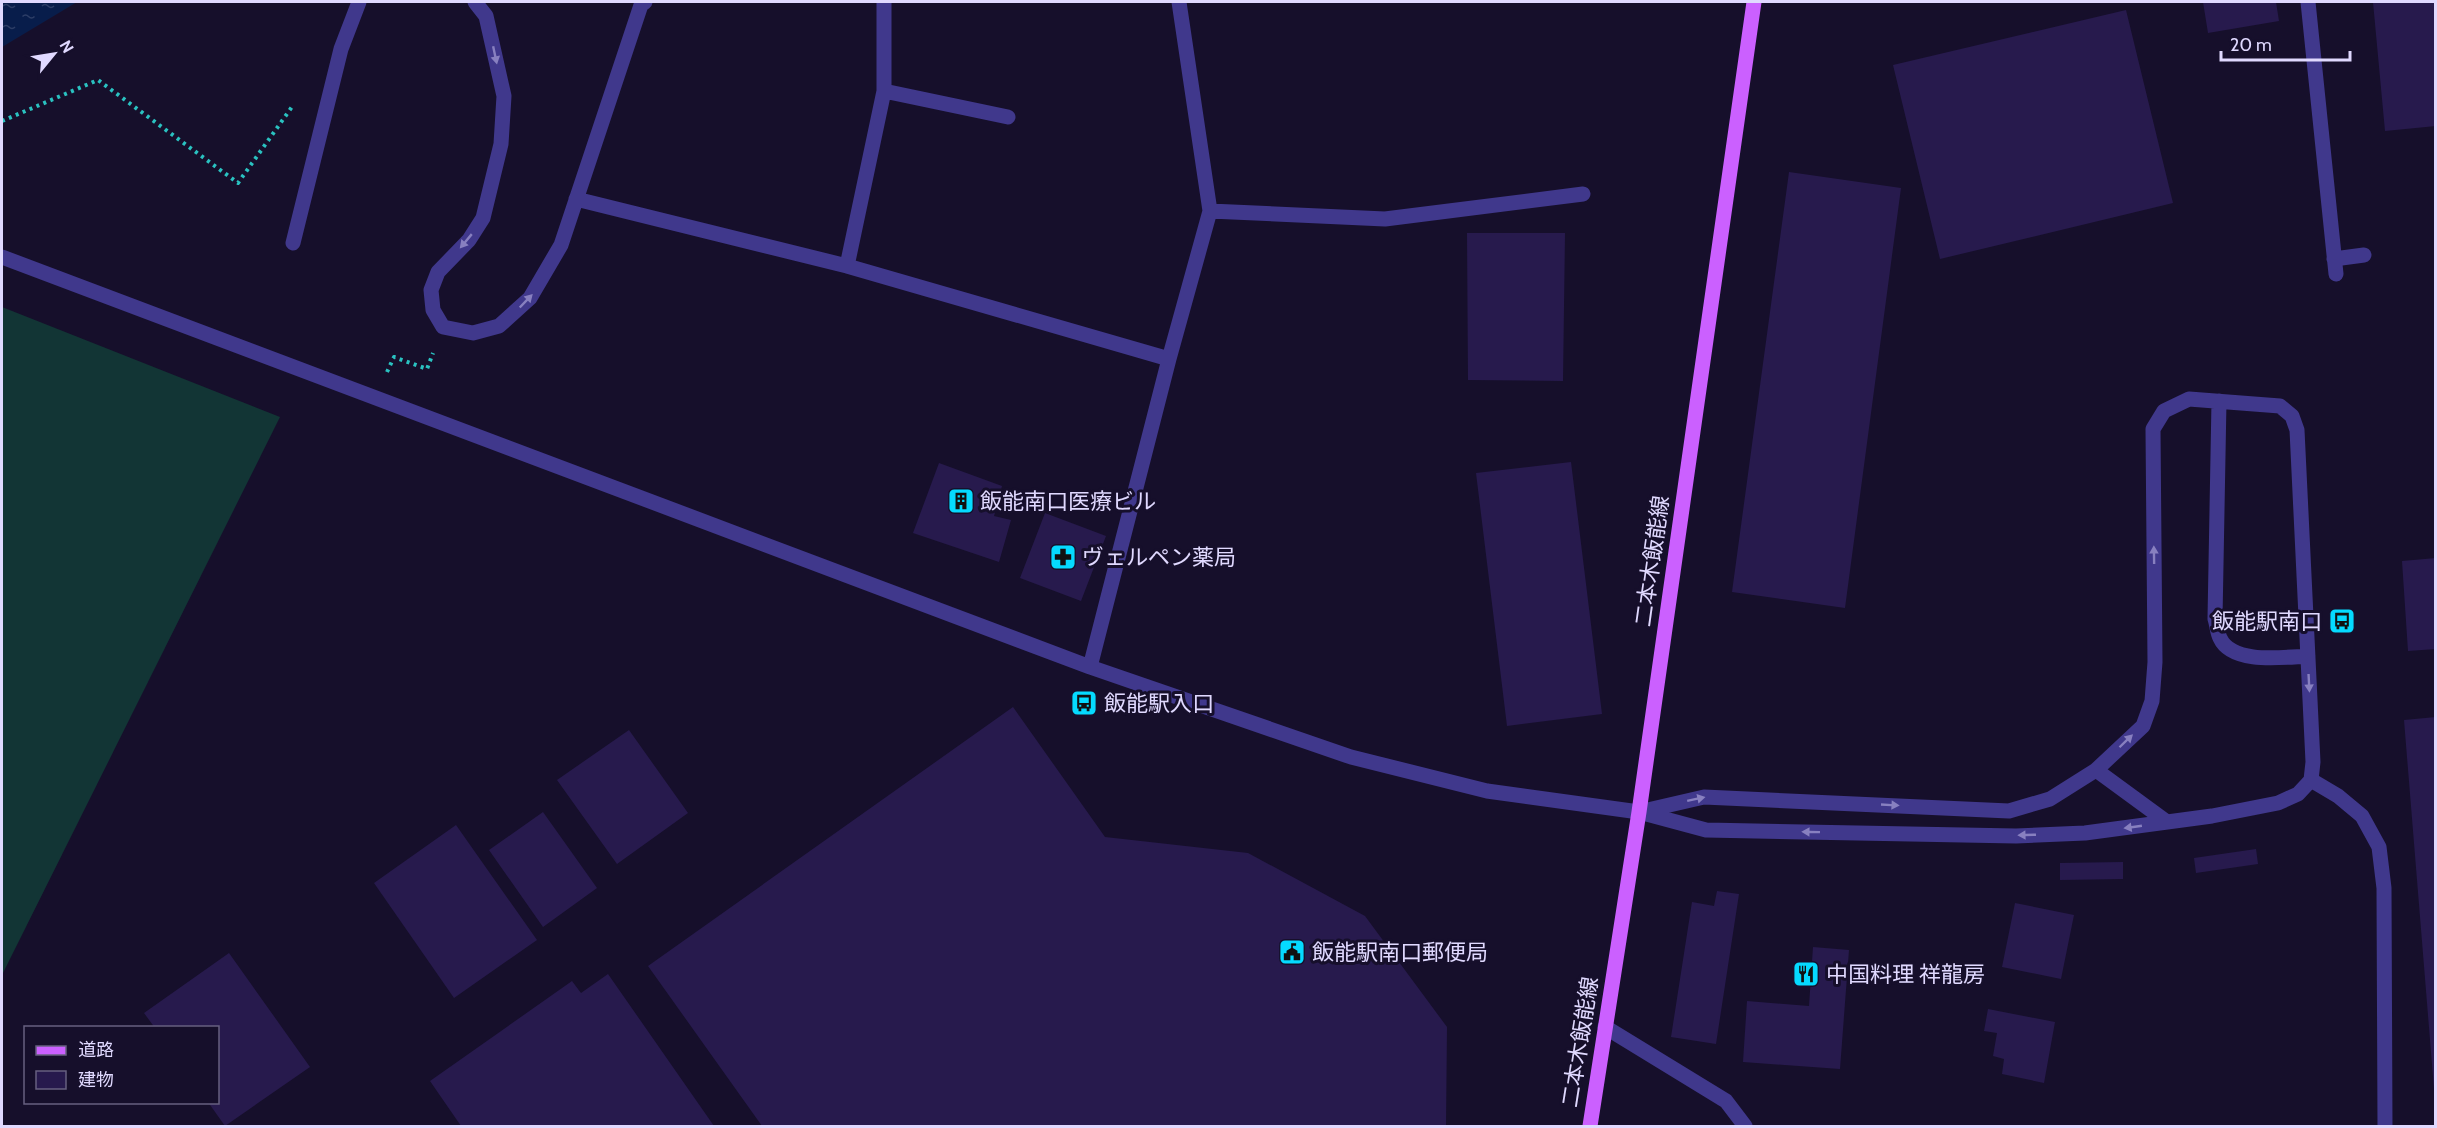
<svg xmlns="http://www.w3.org/2000/svg" width="2437" height="1128" viewBox="0 0 2437 1128" font-family="Cabin,'Noto Sans JP',sans-serif">
<style>
.garden{fill:#123535}
.water{fill:url(#water-ripples)}
.building{fill:#271a4d}
.lines{fill:none;stroke-linecap:round;stroke-linejoin:round}
.path{stroke:#2ac2c1;stroke-width:4;stroke-dasharray:3 4.5;stroke-linecap:butt}
.minor{stroke:#40388c;stroke-width:15}
.major{stroke:#cb60ff;stroke-width:15}
.oneway{fill:#8880c0}
.labels{text-anchor:middle;dominant-baseline:central;stroke-width:6;stroke-linejoin:round;paint-order:stroke}
.poi-label{font-size:22px;fill:#e0d9ff;stroke:#160f2b;text-anchor:start}
.street-label{font-size:22px;fill:#e0d9ff;stroke:#160f2b}
</style>
<defs>
<pattern id="water-ripples" width="26" height="14" patternUnits="userSpaceOnUse" patternTransform="scale(1.5)"><rect width="26" height="14" fill="#081d4b"/><path d="M2 4q2-2 4 0t4 0M15 11q2-2 4 0t4 0" fill="none" stroke="#2c3d66"/></pattern>
</defs>
<rect width="100%" height="100%" fill="#160f2b"/>
<path class="garden" d="M2,307L280,417L2,975Z"/>
<path class="water" d="M2,2H77L2,47Z"/>
<path class="building" d="M2203,2H2276L2279,21L2208,33Z
M2373,2H2436V126L2385,131Z
M2126,10L2173,203L1940,259L1893,65Z
M1789,172L1901,188L1845,608L1732,592Z
M1467,233H1565L1563,381L1468,380Z
M1571,462L1602,714L1507,726L1476,473Z
M939,463L1002,486L994,516L1011,520L999,562L913,533Z
M1045,513L1106,536L1081,601L1020,578Z
M2436,558V649L2408,651L2402,561Z
M1013,707L1105,837L1248,853L1365,916L1447,1027L1446,1126H762L648,966Z
M2436,717V1089H2434L2404,720Z
M629,730L688,813L617,864L557,780Z
M543,812L597,888L543,927L489,850Z
M456,825L537,940L454,998L374,883Z
M2256,849L2258,864L2196,873L2194,858Z
M2123,862V879L2060,880V863Z
M1717,891L1739,894L1716,1044L1671,1037L1692,902L1714,906Z
M2015,903L2074,915L2061,979L2002,967Z
M1813,947L1849,950L1840,1069L1743,1062L1747,1001L1809,1006Z
M229,953L310,1067L225,1126L208,1102H218V1028H155L144,1013Z
M608,974L714,1126H461L430,1081L572,981L581,993Z
M1988,1009L2055,1022L2044,1083L2002,1074L2004,1059L1993,1056L1997,1033L1984,1031Z"/>
<g class="lines">
<path class="path" d="M2,121L98,80L238,183L294,104
M387,372L394,357L427,369L433,353"/>
<path class="minor" d="M475,2L486,16L504,96L501,144L483,218L469,240L438,272L431,290L433,310L443,327L473,333L499,326L530,298L561,245L641,5L645,2
M2308,2L2336,274
M884,91L1008,117
M576,199L847,266L1169,359
M1210,211L1385,219L1583,194
M293,243L341,49L359,2
M2,257L1090,667L1351,757L1487,791L1639,812L1706,830L2016,836L2085,833L2212,816L2278,803L2298,794L2311,780L2313,762L2297,430L2292,416L2280,406L2189,399L2164,411L2153,429L2155,662L2152,701L2143,726L2096,770L2050,799L2009,811L1704,797L1639,812
M2334,259L2364,255
M847,266L884,91V2
M2219,401L2215,619C2217,625 2217,632 2220,638C2232,665 2285,657 2308,656
M1090,667L1169,359L1210,211L1179,2
M2096,770L2167,822
M2311,780L2338,796L2362,816L2379,847L2384,888L2385,1126
M1605,1027L1726,1101L1745,1126"/>
<path class="major" d="M1590,1126L1639,812L1754,2"/>
</g>
<defs><path id="oneway-solid" d="M-6-.8H1V-3.2L6.5 0L1 3.2V.8H-6Z" transform="scale(1.5)"/></defs>
<g class="oneway">
<use href="#oneway-solid" transform="translate(495 55) rotate(78)"/>
<use href="#oneway-solid" transform="translate(466 241) rotate(130)"/>
<use href="#oneway-solid" transform="translate(526 301) rotate(-46)"/>
<use href="#oneway-solid" transform="translate(2154 555) rotate(-91)"/>
<use href="#oneway-solid" transform="translate(2309 683) rotate(87)"/>
<use href="#oneway-solid" transform="translate(2126 741) rotate(-44)"/>
<use href="#oneway-solid" transform="translate(1696 799) rotate(-12)"/>
<use href="#oneway-solid" transform="translate(1890 805) rotate(3)"/>
<use href="#oneway-solid" transform="translate(2133 827) rotate(172)"/>
<use href="#oneway-solid" transform="translate(1811 832) rotate(-179)"/>
<use href="#oneway-solid" transform="translate(2027 835) rotate(178)"/>
</g>
<defs>
<symbol id="building-square" viewBox="-11 -11 22 22"><rect x="-9" y="-9" width="18" height="18" rx="4" fill="#05daff" stroke="#160f2b"/><path d="M-4-6H4V6H1V3H-1V6H-4ZM-2.5-4.3h1.7v1.8h-1.7ZM.8-4.3h1.7v1.8H.8ZM-2.5-1h1.7V.8h-1.7ZM.8-1h1.7V.8H.8Z" fill="#111"/></symbol>
<symbol id="pharmacy-square" viewBox="-11 -11 22 22"><rect x="-9" y="-9" width="18" height="18" rx="4" fill="#05daff" stroke="#160f2b"/><path d="M-2-6h4v4h4v4h-4v4h-4v-4h-4v-4h4Z" fill="#111"/></symbol>
<symbol id="bus-square" viewBox="-11 -11 22 22"><rect x="-9" y="-9" width="18" height="18" rx="4" fill="#05daff" stroke="#160f2b"/><path d="M-5-6H5V4H4V6H2V4H-2V6H-4V4H-5ZM-3.5-4V0h7V-4ZM-3.5 1.2v1.5H-2V1.2ZM2 1.2v1.5H3.5V1.2Z" fill="#111"/></symbol>
<symbol id="civic-square" viewBox="-11 -11 22 22"><rect x="-9" y="-9" width="18" height="18" rx="4" fill="#05daff" stroke="#160f2b"/><path d="M-.6-6.5H3V-4.5H.6V-3L4-1V1h2V6H-6V1h2V-1L-.6-3ZM-1.2 2.5V6h2.4V2.5Z" fill="#111"/></symbol>
<symbol id="restaurant-square" viewBox="-11 -11 22 22"><rect x="-9" y="-9" width="18" height="18" rx="4" fill="#05daff" stroke="#160f2b"/><path d="M-5-6h1v4h1v-4h1v4h1v-4h1v5L-1.5 .5V6h-2V.5L-5-1ZM5-6V6H3V1.5H1.5Q1.5-4 5-6Z" fill="#111"/></symbol>
</defs>
<g fill-rule="evenodd">
<use href="#building-square" x="946" y="486" width="30" height="30"/>
<use href="#pharmacy-square" x="1048" y="542" width="30" height="30"/>
<use href="#bus-square" x="2327" y="606" width="30" height="30"/>
<use href="#bus-square" x="1069" y="688" width="30" height="30"/>
<use href="#civic-square" x="1277" y="937" width="30" height="30"/>
<use href="#restaurant-square" x="1791" y="959" width="30" height="30"/>
</g>
<g class="labels">
<g class="poi-label">
<text x="980" y="501">飯能南口医療ビル</text>
<text x="1082" y="557">ヴェルペン薬局</text>
<text x="2322" y="621" text-anchor="end">飯能駅南口</text>
<text x="1104" y="703">飯能駅入口</text>
<text x="1312" y="952">飯能駅南口郵便局</text>
<text x="1826" y="974">中国料理 祥龍房</text>
</g>
<g class="street-label">
<text transform="translate(1652 561) rotate(-82)">二本木飯能線</text>
<text transform="translate(1580 1042) rotate(-81)">二本木飯能線</text>
</g>
</g>
<rect width="2437" height="1128" fill="none" stroke="#e0d9ff" stroke-width="6"/>
<rect x="24" y="1026" width="195" height="78" fill="#160f2b" stroke="#676080" stroke-width="1.5"/>
<rect x="36" y="1046" width="30" height="9" fill="#cb60ff" stroke="#676080" stroke-width="1.5"/>
<text x="78" y="1056" font-size="18" fill="#e0d9ff">道路</text>
<rect x="36" y="1071" width="30" height="18" fill="#271a4d" stroke="#676080" stroke-width="1.5"/>
<text x="78" y="1086" font-size="18" fill="#e0d9ff">建物</text>
<g transform="translate(54 54) rotate(60)" stroke="#160f2b" stroke-width="4.5" paint-order="stroke">
<path d="M0-4.5L10 22L0 15L-10 22Z" fill="#e0d9ff"/>
<text y="-9" font-size="16" font-weight="bold" text-anchor="middle" fill="#e0d9ff">N</text>
</g>
<path d="M2221 51v9h129v-9" fill="none" stroke="#e0d9ff" stroke-width="3"/>
<text x="2230" y="51" font-size="18" fill="#e0d9ff" stroke="#160f2b" stroke-width="4.5" paint-order="stroke">20 m</text>
</svg>
